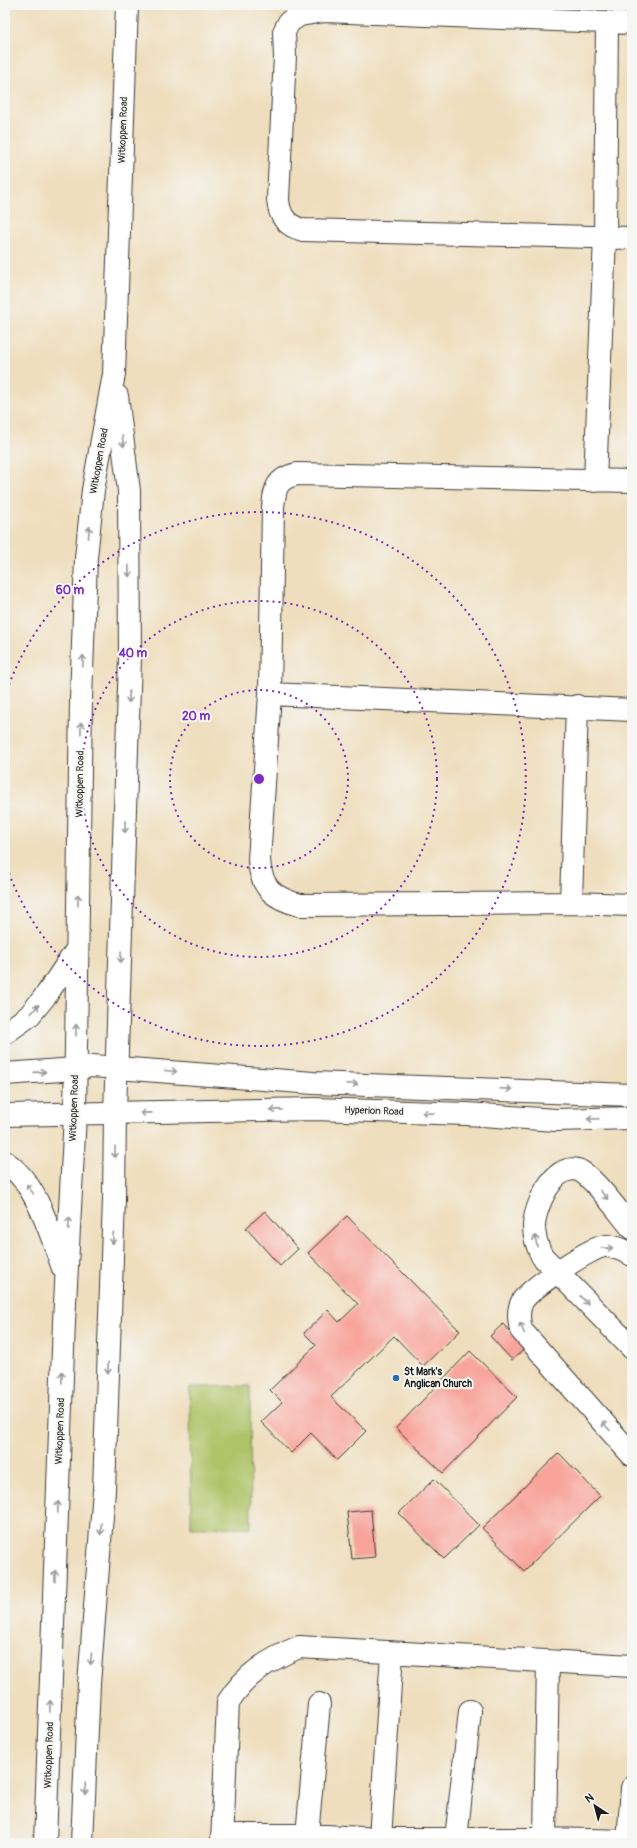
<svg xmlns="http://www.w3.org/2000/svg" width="637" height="1848" viewBox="0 0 637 1848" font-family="Pangolin,sans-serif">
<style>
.green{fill:#afc469;stroke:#667042}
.building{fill:#f8a49b}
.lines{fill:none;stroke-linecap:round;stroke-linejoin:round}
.minor-casing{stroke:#3c3934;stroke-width:24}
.major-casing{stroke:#3c3934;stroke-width:24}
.minor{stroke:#fff;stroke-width:22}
.major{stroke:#fff;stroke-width:22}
.oneway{stroke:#999}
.ring{fill:none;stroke:#7b2cbf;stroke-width:2;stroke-dasharray:2 4}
.poi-dot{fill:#1f6fb2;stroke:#f6f6f2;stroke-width:1.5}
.labels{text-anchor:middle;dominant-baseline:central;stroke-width:4;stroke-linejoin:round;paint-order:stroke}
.street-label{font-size:10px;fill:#1c1c1c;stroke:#f6f6f2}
.poi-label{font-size:10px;font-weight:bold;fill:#1c1c1c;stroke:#f6f6f2;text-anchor:start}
.centre{fill:#7b2cbf;stroke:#f6f6f2;stroke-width:2}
.ring-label{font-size:12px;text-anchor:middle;font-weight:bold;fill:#7b2cbf;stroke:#f6f6f2;stroke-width:4;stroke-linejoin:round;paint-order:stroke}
</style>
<rect width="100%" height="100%" fill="#f6f6f2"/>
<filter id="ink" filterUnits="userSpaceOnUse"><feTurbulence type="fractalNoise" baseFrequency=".025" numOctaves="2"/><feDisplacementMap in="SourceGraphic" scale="8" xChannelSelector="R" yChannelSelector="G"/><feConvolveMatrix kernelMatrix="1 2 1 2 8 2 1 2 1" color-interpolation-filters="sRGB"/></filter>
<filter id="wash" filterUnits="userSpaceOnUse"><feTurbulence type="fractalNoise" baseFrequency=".012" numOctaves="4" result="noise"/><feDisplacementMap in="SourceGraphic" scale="16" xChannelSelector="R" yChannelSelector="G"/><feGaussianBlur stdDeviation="0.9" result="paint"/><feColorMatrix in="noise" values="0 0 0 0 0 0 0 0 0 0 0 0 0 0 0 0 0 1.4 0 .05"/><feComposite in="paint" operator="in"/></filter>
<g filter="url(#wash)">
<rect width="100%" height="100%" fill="#efdebd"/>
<path class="green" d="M250,1386L251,1527L191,1528L190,1387Z"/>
<g id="blocks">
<path class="building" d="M265,1211L298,1249L280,1266L246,1228Z
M347,1216L460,1331L423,1366L394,1336L331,1397L366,1431L337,1460L311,1433L291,1453L261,1422L282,1402L270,1390L316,1345L304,1333L328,1310L339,1322L358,1304L308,1253Z
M503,1324L525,1348L512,1360L490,1336Z
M470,1351L517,1397L443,1473L396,1428Z
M559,1453L600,1496L524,1571L482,1528Z
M434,1479L479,1525L444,1559L399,1513Z
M371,1510L375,1557L352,1559L347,1512Z"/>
</g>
</g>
<g filter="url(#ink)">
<use href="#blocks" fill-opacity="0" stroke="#3c3934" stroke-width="1"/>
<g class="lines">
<defs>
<path id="minor" d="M632,23L324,11L300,15L289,22L284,32L285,56L278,199C279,216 287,226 303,230L632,238
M595,481L605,237L607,22
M632,481L297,474C276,479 275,488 273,507L270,694L259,860C261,888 273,898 300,905L571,903L632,905
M270,694L632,710
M571,903L577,706
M5,1074L75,1069L92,1066L313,1083L632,1095
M5,1115L315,1109L467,1114L556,1120L632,1118
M632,1228C621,1215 592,1175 578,1170C553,1163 534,1208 534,1227C534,1238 537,1246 542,1256L632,1348
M632,1255C624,1251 615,1246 606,1246C591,1246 532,1288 523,1300C517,1310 519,1320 521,1330L632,1455
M222,1835H307L380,1839H545L632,1841
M307,1835L319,1704
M380,1839L392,1653
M456,1839L470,1711
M545,1839L548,1661
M628,1841L632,1788
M222,1843L228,1702C246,1674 268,1660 299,1647L632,1666"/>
<path id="major" d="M5,1033L29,1016L47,994L77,949
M5,1162C37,1183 50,1233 63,1268
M45,1843L64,1322L75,1115L81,700L86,558L93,490L114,374L127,5
M82,1843L89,1684L104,1490L114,1199L115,1113L130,658L129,491L117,396"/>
</defs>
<use href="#minor" class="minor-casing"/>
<use href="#major" class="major-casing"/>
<use href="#minor" class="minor"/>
<use href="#major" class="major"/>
</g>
<defs><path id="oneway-shaft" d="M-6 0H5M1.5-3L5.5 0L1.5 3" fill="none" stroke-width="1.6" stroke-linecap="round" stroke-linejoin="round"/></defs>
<g class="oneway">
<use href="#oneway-shaft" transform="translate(123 441) rotate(83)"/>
<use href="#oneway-shaft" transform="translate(89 532) rotate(-84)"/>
<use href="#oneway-shaft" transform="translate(129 571) rotate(89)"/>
<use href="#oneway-shaft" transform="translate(83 661) rotate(-88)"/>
<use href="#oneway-shaft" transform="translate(129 697) rotate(92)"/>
<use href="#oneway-shaft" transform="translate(81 728) rotate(-89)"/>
<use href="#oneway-shaft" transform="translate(125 827) rotate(92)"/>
<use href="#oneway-shaft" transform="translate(78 900) rotate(-89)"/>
<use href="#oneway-shaft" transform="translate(121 957) rotate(92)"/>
<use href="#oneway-shaft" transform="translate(35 1009) rotate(-50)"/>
<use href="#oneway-shaft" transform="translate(76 1030) rotate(-89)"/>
<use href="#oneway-shaft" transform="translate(171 1071) rotate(5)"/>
<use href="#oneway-shaft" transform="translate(40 1072) rotate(-4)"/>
<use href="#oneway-shaft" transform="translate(352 1084) rotate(2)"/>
<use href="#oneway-shaft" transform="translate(506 1089) rotate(2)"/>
<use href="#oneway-shaft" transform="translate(276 1110) rotate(179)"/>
<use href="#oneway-shaft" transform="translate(146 1113) rotate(179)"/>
<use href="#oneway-shaft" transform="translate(428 1113) rotate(-178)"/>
<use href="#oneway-shaft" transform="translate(593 1119) rotate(178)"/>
<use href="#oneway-shaft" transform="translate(115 1152) rotate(91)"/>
<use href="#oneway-shaft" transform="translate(30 1189) rotate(-126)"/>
<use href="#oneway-shaft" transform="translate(604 1195) rotate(50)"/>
<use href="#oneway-shaft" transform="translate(69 1223) rotate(-87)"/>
<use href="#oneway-shaft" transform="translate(113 1238) rotate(93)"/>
<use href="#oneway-shaft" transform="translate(536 1241) rotate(-102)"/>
<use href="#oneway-shaft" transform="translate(607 1248) rotate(-1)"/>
<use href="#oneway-shaft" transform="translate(584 1300) rotate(45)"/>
<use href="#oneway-shaft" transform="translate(522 1328) rotate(-113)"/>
<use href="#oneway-shaft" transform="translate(108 1368) rotate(92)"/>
<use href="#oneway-shaft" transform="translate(62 1377) rotate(-88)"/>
<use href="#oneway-shaft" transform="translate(606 1426) rotate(-132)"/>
<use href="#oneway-shaft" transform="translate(58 1507) rotate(-88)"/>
<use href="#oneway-shaft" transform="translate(101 1529) rotate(94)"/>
<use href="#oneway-shaft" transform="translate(55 1576) rotate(-88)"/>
<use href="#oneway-shaft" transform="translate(91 1659) rotate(94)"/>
<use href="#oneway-shaft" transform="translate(50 1706) rotate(-88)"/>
<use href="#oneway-shaft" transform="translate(85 1789) rotate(93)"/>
</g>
</g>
<g class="ring">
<circle cx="259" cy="779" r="89"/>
<circle cx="259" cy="779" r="178"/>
<path d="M5 696A267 267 0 1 1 5 862"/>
</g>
<circle class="poi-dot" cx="396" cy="1378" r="4"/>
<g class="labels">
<g class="street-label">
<text transform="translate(123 130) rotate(-88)">Witkoppen Road</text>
<text transform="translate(99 461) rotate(-80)">Witkoppen Road</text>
<text transform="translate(80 784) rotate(-89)">Witkoppen Road</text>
<text transform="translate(74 1108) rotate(-88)">Witkoppen Road</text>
<text transform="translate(374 1111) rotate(2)">Hyperion Road</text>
<text transform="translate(60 1431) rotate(-88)">Witkoppen Road</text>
<text transform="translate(49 1755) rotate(-88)">Witkoppen Road</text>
</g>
<g class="poi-label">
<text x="404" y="1372">St Mark's<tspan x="404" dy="12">Anglican Church</tspan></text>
</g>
</g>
<circle cx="259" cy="779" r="6" class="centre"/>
<g class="ring-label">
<text x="70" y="594">60 m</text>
<text x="133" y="657">40 m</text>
<text x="196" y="720">20 m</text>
</g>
<rect width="637" height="1848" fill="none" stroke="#f6f6f2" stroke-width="20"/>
<g transform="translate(595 1806) rotate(324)" stroke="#f6f6f2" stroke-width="3" paint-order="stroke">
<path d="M0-3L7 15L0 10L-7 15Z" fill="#1c1c1c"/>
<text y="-6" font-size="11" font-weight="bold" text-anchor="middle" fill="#1c1c1c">N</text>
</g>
</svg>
